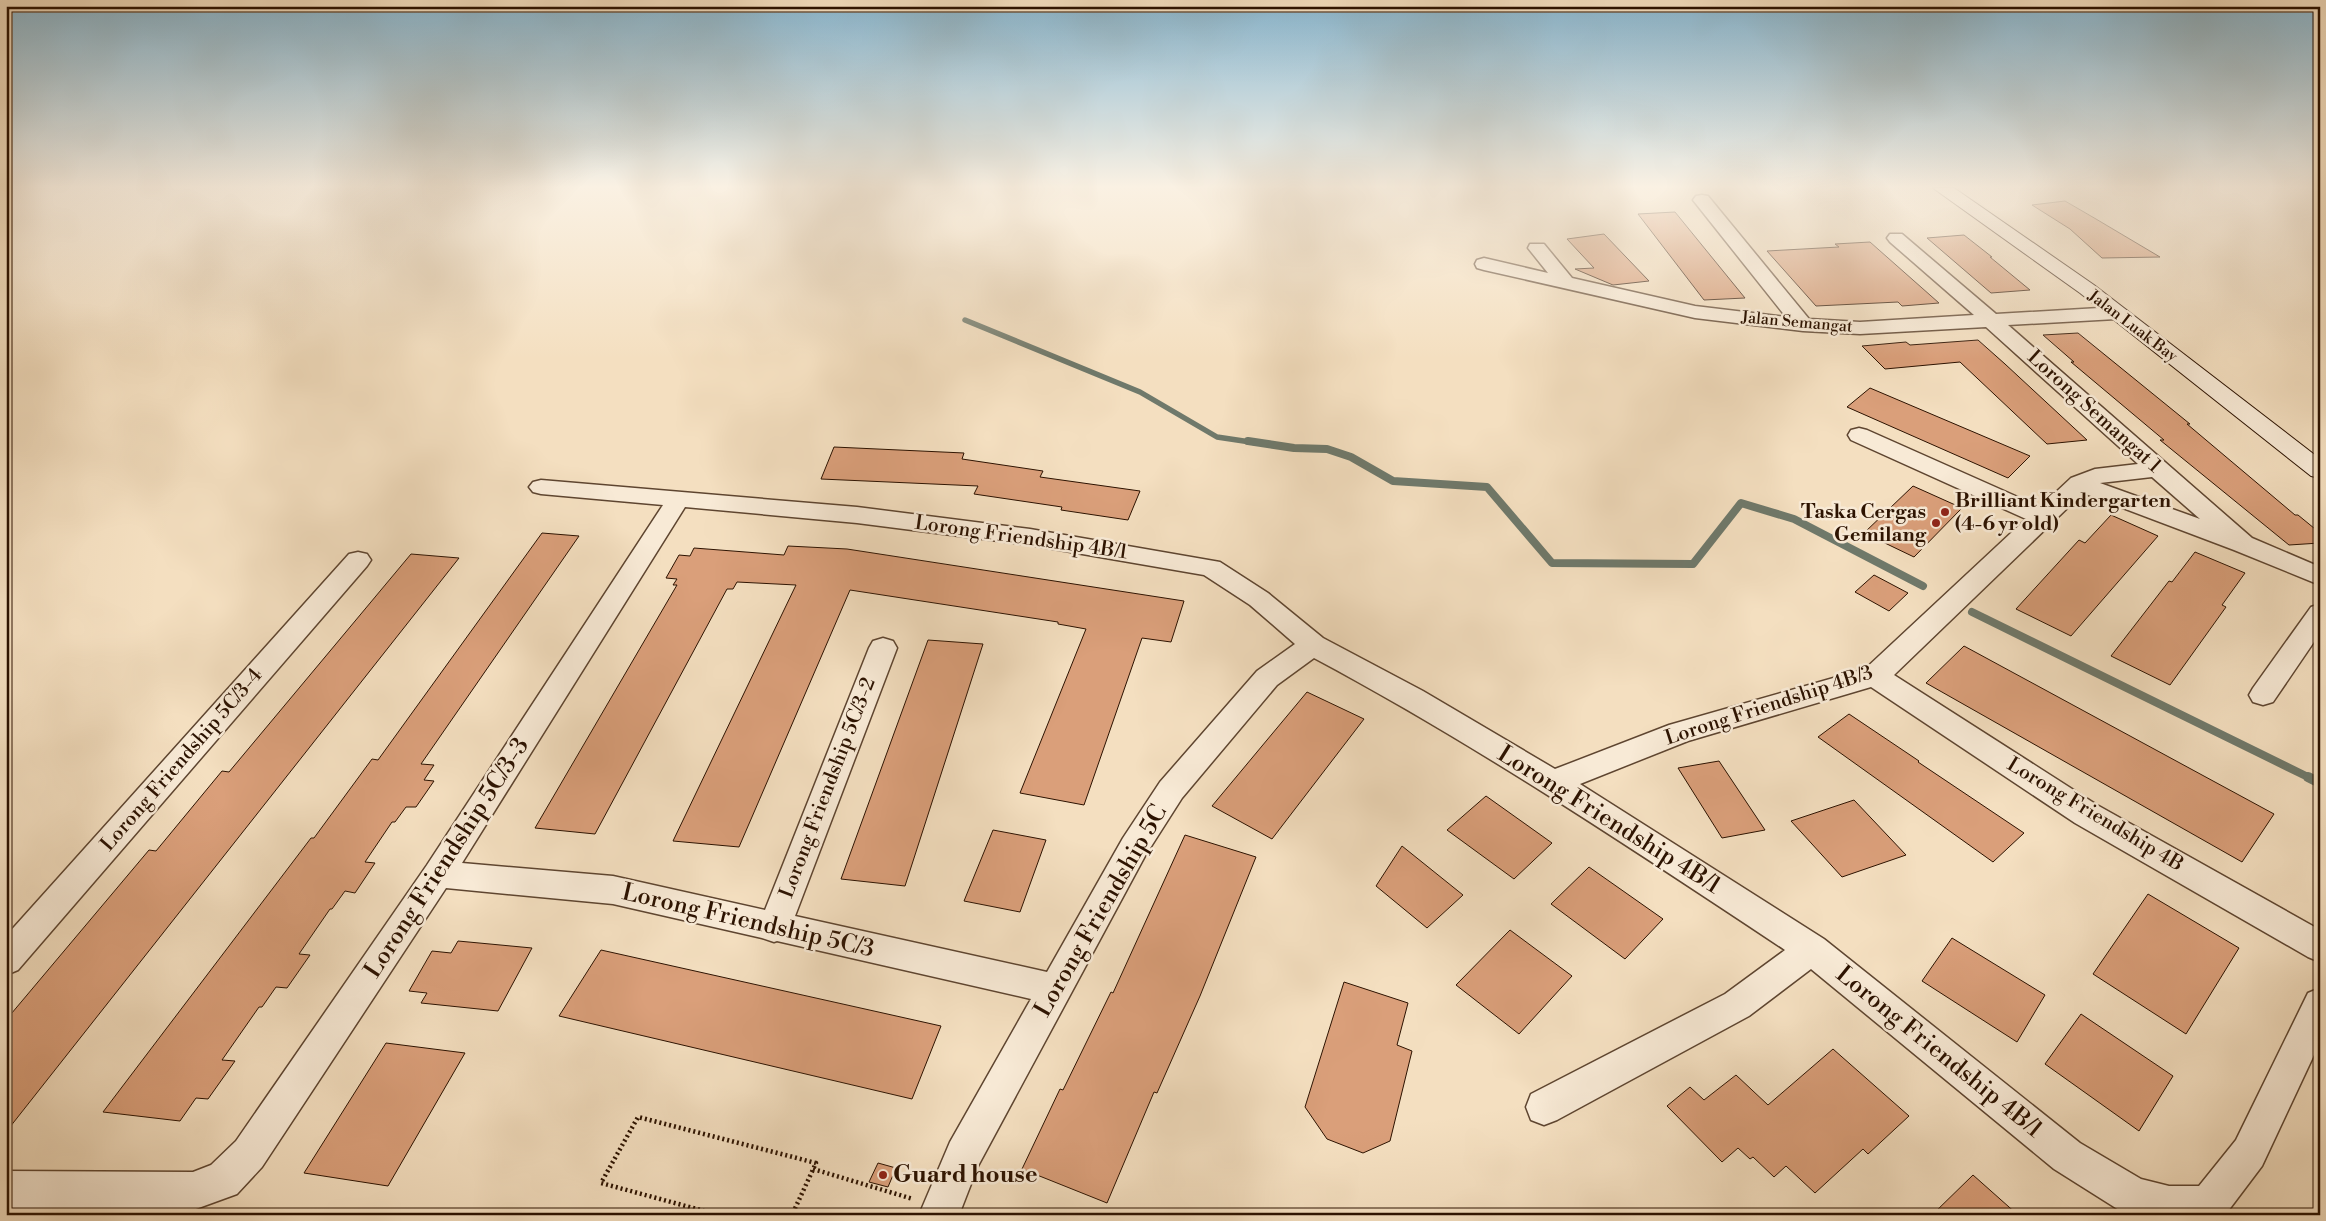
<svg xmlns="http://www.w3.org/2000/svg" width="2326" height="1221" viewBox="0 0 2326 1221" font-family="'Libre Bodoni',serif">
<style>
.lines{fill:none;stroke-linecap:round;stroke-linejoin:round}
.stream-far2{stroke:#6f796b;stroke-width:5.5}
.stream-far1{stroke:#6f796b;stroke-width:8}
.stream{stroke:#6f796b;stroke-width:10}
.building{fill:#da9f7a;stroke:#2c1200}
.street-casing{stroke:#5e4530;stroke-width:3}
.secondary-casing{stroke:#2c1200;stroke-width:2}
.path{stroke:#2c1200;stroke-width:4.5;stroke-dasharray:2 3;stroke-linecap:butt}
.street{fill:#f8ead6;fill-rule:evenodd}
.secondary{fill:#f8ead6;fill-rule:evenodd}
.poi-dot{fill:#8f2418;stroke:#f8ead6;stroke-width:2}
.labels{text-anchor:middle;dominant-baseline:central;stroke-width:5;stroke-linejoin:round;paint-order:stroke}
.far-street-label{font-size:16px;fill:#2c1200;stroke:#f8ead6}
.street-label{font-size:20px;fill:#2c1200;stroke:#f8ead6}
.poi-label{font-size:20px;font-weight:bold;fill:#2c1200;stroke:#f8ead6;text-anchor:start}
.near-street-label{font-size:24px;fill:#2c1200;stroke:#f8ead6}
.near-poi-label{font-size:24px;font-weight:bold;fill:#2c1200;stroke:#f8ead6;text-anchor:start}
</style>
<rect width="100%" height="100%" fill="#f4dfc0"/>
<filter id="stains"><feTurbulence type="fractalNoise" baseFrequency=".004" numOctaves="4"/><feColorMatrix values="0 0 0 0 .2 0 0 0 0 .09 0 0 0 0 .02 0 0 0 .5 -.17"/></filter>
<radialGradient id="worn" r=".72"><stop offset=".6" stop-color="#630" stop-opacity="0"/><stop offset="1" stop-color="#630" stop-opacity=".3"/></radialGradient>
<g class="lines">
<path class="stream-far2" d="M965,320L1140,392L1217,437L1257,443"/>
<path class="stream-far1" d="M1248,441L1294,448L1327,449L1351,457L1393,481L1487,487L1552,563L1693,564L1741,503L1794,519L1923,586
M1972,612L2310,778"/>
<path class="stream" d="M2308,777L2320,783"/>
</g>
<path class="building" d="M2065,201L2096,219L2160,257L2102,258L2070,229L2032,205Z
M1675,212L1745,298L1704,300L1638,214Z
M1604,234L1649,281L1613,285L1575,269L1594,268L1567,239Z
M1964,235L1992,257H1990L2030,290L1991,293L1927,238Z
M1870,242L1939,303L1902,306L1898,302L1816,306L1767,251L1839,247L1835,244Z
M2078,333L2190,424H2187L2295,515H2298L2320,533V543L2289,545L2160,440H2164L2071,362H2074L2043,335Z
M1978,340L2005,364L2087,440L2047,444L1960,362L1885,369L1862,346L1906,342L1910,345Z
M1870,388L2030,456L2008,478L1847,407Z
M834,447L964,453L962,459L1043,471L1040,477L1140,491L1128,520L1061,510L1062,507L974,494L978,486L821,479Z
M1913,486L1962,508L1914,557L1864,533Z
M2111,515L2158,536L2071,636L2016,609L2079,540L2085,543Z
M542,533L579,536L421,764L434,765L424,780L434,781L416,807H406L395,822H392L365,862L375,863L355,893L345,891L332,909H330L299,954L310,955L287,988L276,987L262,1007H259L222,1060L235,1061L208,1099L196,1098L180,1121L103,1112L311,838H314L372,759L378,760Z
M788,546L847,549L1184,601L1171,642L1142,638L1084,805L1020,793L1086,629L1058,624V622L850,590L739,847L673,841L796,585L737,582L733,589H727L595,834L535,828L677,585H673L677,579L666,578L679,555L690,556L694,548L784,555Z
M2195,552L2245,573L2222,605L2226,607L2170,685L2111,656L2169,581L2172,582Z
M411,554L459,558L6,1132V1020L149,850L156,851L222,771L229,772Z
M1874,575L1908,593L1889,611L1855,592Z
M928,640L983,644L905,886L841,879Z
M1964,646L2274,814L2242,862L1926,683Z
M1307,692L1364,719L1272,839L1212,806Z
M1849,714L1919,761L1918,762L2024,833L1993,862L1818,737Z
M1719,761L1765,830L1722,838L1678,768Z
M1486,796L1552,843L1514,879L1447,830Z
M1854,800L1906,855L1842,877L1791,821Z
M993,830L1046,840L1020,912L964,901Z
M1185,835L1256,857L1200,996L1157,1093L1154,1092L1107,1203L1022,1169L1060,1089L1063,1090L1111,992L1113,993Z
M1402,846L1463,895L1427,928L1376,886Z
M1589,867L1663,919L1625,959L1551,904Z
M2148,894L2239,948L2186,1034L2093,974Z
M1510,930L1572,976L1519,1034L1456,985Z
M1952,938L2045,995L2017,1042L1922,981Z
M458,941L532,948L498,1011L421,1003L427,993L409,991L432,951L451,953Z
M601,950L941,1026L912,1099L559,1016Z
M1344,982L1408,1003L1397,1045L1412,1051L1390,1141L1363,1153L1327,1139L1305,1107Z
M2081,1014L2173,1076L2139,1131L2045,1064Z
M386,1043L465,1053L388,1186L304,1173Z
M1833,1049L1909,1116L1868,1154L1863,1149L1815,1193L1786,1166L1774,1177L1753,1157L1750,1159L1738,1148L1722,1162L1667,1106L1690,1087L1704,1100L1736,1075L1768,1105Z
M878,1163L896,1168L888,1187L869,1182Z
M1973,1175L2018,1215H1932Z"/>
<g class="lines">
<defs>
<path id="street" d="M1702,195L1708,196L1809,319L1860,322L1974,315L1890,242L1887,238L1890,234H1902L1996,314L2116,307L2123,309L2126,313L2123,317L2116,319L2008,325L2252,538L2320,567V585L2234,550L2083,493L1894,675L2097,805L2320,930V962L2308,957L2075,823L1871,687L1688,741L1580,784L1824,939L2080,1143L2141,1179L2169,1186H2199L2236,1140L2308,993L2320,988V1042L2262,1166L2225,1215H2131L2119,1210L2054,1169L1811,969L1749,1016L1557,1120L1544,1125L1531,1120L1526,1107L1531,1094L1725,994L1785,950C1631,848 1477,745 1314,658L1277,685L1182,798L1145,856L978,1166L959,1215H919L950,1142L1031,999L777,941L774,942L762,938L613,904L446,888L262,1167L237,1194L193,1210L6,1209V1171L193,1172L211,1165L236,1141L427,865L663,505L541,494L533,492L529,487L533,482L541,480L857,507L1030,529L1220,562L1268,593L1323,638L1423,691L1555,769L1669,725L1865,669L2026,519L1851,440L1848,435L1851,430L1859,428L1867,430L2040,507L2071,478L2095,469L2138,464L1986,327L1860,334L1803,331L1695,318L1484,270L1477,268L1475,264L1477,260L1484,258L1548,273L1528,248L1530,244H1544L1572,278L1695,306L1786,317L1693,200L1696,196ZM2152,477L2200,519L2100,483ZM685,507L857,523L1030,545L1204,575L1250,605L1295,644L1257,671L1160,782L1123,838L1047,972L795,916L897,648L893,641L883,638L873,641L869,648L765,910L613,876L462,863Z
M358,552L367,554L371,560L367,566L18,970L6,975V936L349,554Z
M2320,604V633L2273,702L2263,705L2253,702L2249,695L2253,688L2311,607Z"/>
<path id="secondary" d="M1933,188H1954L2094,285L2320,459V478L2311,476L2080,293Z"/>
</defs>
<use href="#street" class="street-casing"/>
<use href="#secondary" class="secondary-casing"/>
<path class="path" d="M813,1169L913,1199
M719,1215L601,1183L638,1117L816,1163L792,1215"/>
<use href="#street" class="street"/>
<use href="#secondary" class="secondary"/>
</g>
<linearGradient id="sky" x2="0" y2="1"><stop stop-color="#89b8d2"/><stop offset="0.52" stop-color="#faf1e3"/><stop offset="1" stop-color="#faf1e3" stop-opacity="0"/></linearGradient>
<rect width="2326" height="359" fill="url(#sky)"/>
<g class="poi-dot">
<circle cx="1945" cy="512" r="5"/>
<circle cx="1936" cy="523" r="5"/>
<circle cx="883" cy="1175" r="5"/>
</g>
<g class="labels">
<g class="far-street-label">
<text transform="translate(1797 322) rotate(5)">Jalan Semangat</text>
<text transform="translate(2133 326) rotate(37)">Jalan Luak Bay</text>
</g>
<g class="street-label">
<text transform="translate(2094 412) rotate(42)">Lorong Semangat 1</text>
<text transform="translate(1021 538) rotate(8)">Lorong Friendship 4B/1</text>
<text transform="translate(1769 706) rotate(-18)">Lorong Friendship 4B/3</text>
<text transform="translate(182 760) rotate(-49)">Lorong Friendship 5C/3-4</text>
<text transform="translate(828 788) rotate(-69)">Lorong Friendship 5C/3-2</text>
<text transform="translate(2095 815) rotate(31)">Lorong Friendship 4B</text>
</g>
<g class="poi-label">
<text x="1955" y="501">Brilliant Kindergarten<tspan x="1955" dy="23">(4-6 yr old)</tspan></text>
<text x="1926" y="512" text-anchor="end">Taska Cergas<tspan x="1926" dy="23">Gemilang</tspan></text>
</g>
<g class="near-street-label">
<text transform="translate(1609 820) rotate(32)">Lorong Friendship 4B/1</text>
<text transform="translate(447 858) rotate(-57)">Lorong Friendship 5C/3-3</text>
<text transform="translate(1101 911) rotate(-60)">Lorong Friendship 5C</text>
<text transform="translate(748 921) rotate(13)">Lorong Friendship 5C/3</text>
<text transform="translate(1939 1052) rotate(39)">Lorong Friendship 4B/1</text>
</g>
<g class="near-poi-label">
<text x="893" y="1175">Guard house</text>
</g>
</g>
<rect width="2326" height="1221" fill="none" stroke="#f4dfc0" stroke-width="25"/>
<rect x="8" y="8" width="2311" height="1206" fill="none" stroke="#2c1200" stroke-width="2.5"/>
<rect x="12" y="12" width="2301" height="1196" fill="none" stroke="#2c1200"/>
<rect width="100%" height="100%" filter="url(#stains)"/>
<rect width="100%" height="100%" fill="url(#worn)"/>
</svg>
